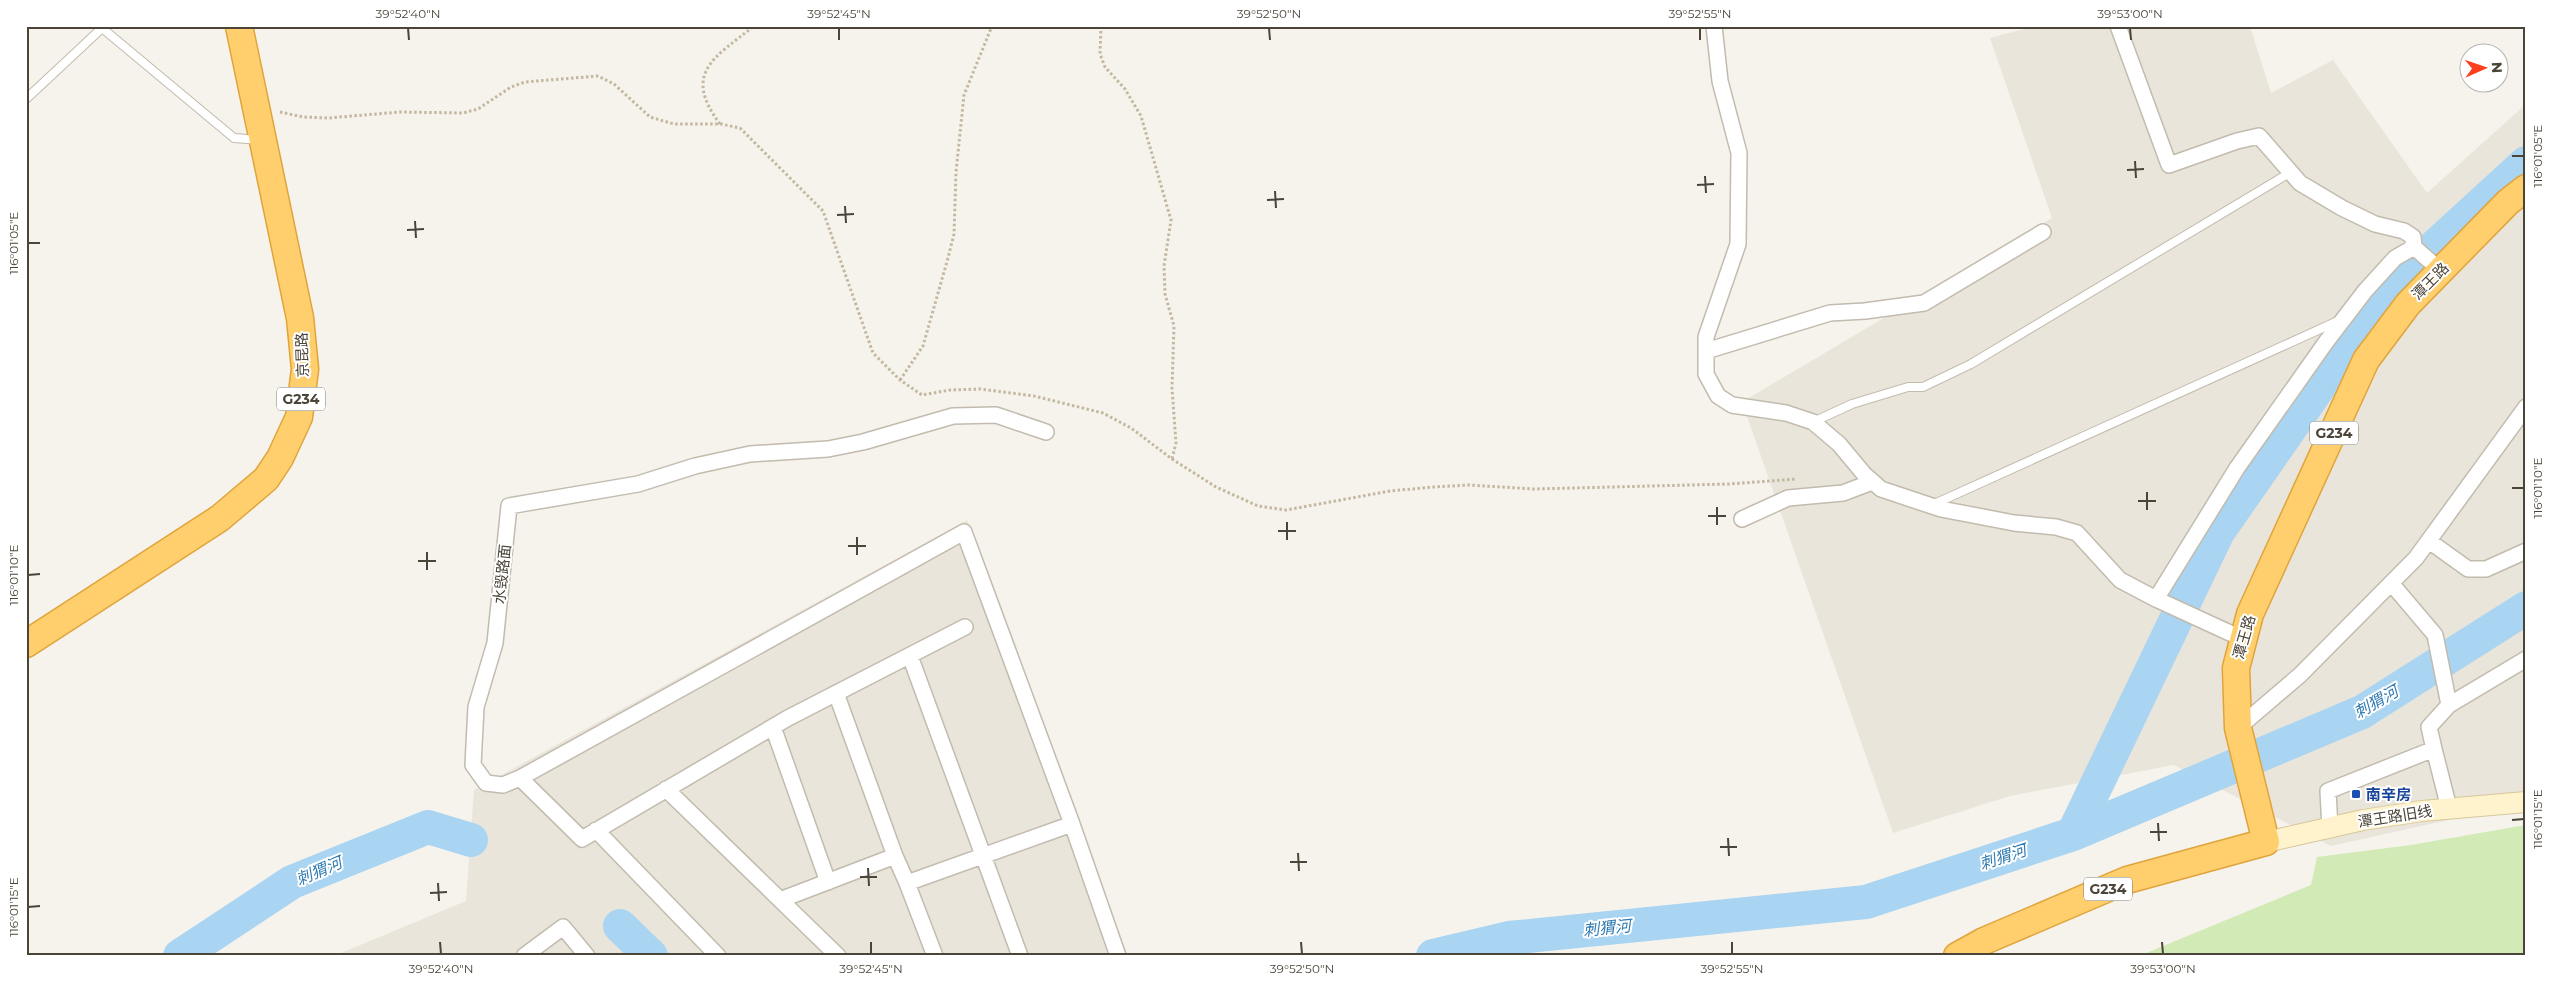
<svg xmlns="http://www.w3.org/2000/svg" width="2552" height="982" viewBox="0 0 2552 982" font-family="Montserrat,'Noto Sans SC',sans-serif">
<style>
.residential{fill:#eae5da}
.green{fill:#d2eab5}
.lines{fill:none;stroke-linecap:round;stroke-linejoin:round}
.river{stroke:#a9d4f2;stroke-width:34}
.lane-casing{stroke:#c2bbae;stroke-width:10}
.street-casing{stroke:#c2bbae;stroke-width:18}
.secondary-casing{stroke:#d6c79b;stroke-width:22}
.highway-casing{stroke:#e0a43c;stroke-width:29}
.path{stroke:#c4b79f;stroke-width:3;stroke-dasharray:2.5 2.5;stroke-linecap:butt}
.lane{stroke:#fff;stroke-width:8}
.street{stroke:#fff;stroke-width:15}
.secondary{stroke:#fff3cd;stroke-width:20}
.highway{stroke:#ffcf6e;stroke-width:26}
.ticks{fill:none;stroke:#4b4439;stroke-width:2}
.transit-dot{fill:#1a4fb4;stroke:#fff;stroke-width:2}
.labels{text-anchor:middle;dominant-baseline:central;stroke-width:4;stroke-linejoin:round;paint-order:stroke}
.shield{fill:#fff;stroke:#817c74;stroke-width:1}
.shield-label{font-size:14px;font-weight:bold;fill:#4b4439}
.street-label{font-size:15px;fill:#4b4439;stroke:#fff}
.transit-label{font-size:15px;font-weight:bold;fill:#164399;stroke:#fff;text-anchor:start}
.water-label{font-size:16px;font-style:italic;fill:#2e7ab2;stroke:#fff}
.neatline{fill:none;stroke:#4b4439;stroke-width:2}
.ticks-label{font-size:12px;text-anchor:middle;fill:#4b4439}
</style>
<rect width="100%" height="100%" fill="#f6f3ec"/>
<path class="residential" d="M2036,26H2250L2271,93L2333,60L2427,193L2526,104V803L2331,846L2174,765L2010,796L1893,833L1742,402L2052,218L1990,38Z
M967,520L1128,956H334L466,901L474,790Z"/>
<path class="green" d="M2526,825V956H2139L2311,885L2317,857L2411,845Z"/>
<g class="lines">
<path class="river" d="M2073,834L2218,532L2385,292L2526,163
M620,926L651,956
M180,956L292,882L428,827L471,840
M1433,956L1509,938L1866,902L2073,834L2362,712L2526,608"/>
<defs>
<path id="lane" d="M26,99L102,28L234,138L260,140
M1813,422L1852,404L1908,387H1923L1971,364L2291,172
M1932,505L2338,321"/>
<path id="street" d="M1714,26L1720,81L1739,153L1738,244L1706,337V374L1718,396L1732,405L1786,413L1813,422L1839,444L1864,474L1881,489L1941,509L2014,523L2056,527L2077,533L2120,580L2156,599L2237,468L2326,342L2365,291L2395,258L2414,247L2441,271
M2118,26L2169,165L2237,141L2259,136L2300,183L2342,208L2375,224L2404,231L2413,237L2414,247
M1706,351L1830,313L1865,311L1924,303L2043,232
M1046,432L996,415L953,416L863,442L828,449L750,454L695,466L638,484L509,506L495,643L476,707L473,765L486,783L503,785L520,778L964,532L1072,824L1118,956
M1742,519L1788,498L1843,493L1872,482
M2429,541L2468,569H2486L2526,551
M2391,583L2435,635L2449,705
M2156,599L2243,639
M910,656L1020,956
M836,693L895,856
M773,727L828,882
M2238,728L2300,675L2416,558L2526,407
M2434,749L2429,727L2449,705L2526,659
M520,778L582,839L788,718L965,627
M666,789L838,956
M2330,828L2328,791L2434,749L2449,808
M596,830L718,956
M907,883L935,956
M780,900L895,856L907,883L1072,824
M524,956L563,927L587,956"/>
<path id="secondary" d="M2266,842L2363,820L2422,811L2526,802"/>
<path id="highway" d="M26,644L220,518L266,479L280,458L299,417L305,369L300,318L239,26
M1957,956L1984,941L2127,880L2266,842L2238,728L2236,668L2250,614L2366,360L2408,304L2508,202L2526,188"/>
</defs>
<use href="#lane" class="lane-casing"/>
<use href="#street" class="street-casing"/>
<use href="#secondary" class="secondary-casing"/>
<use href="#highway" class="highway-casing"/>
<path class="path" d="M1101,26L1100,54L1105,67L1125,89L1141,116L1171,220L1164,266L1165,294L1174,326L1172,388L1176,443L1172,459
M280,112L303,117L328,118L400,112L463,113L478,109L511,87L525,82L598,76L614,84L650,117L674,124H721L740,128L823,211L873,353L900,380L922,395L950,390L980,389L1034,396L1103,413L1131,428L1172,459L1216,487L1258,506L1286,510L1390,491L1433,487L1469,485L1534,489L1729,484L1797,479
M720,124C682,73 714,58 754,26
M900,380L923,346L948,258L954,234L956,172L964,95L992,26"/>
<use href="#lane" class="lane"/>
<use href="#street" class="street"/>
<use href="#secondary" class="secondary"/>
<use href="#highway" class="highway"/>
</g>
<path class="ticks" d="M408,28L409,40M839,28V40M1269,28L1270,40M1700,28V40M2130,28L2131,40M2512,156H2524M2135,161L2136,178M2127,170L2144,169M1705,176L1706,193M1697,185L1714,184M1275,191L1276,208M1267,200L1284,199M845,206L846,223M837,215L854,214M415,221L416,238M407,230L424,229M28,243H40M2512,488H2524M2147,492V510M2138,501H2156M1717,507V525M1708,516H1726M1287,522V540M1278,531H1296M857,537V555M848,546H866M427,552V570M418,561H436M28,575L40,574M2512,820L2524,819M2158,823L2159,841M2150,832H2167M1728,838L1729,856M1720,847H1737M1298,853L1299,871M1290,862H1307M868,868L869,886M860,877H877M438,883L439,901M430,893L447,892M28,907L40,906M440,942L441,954M871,942V954M1301,942L1302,954M1732,942V954M2162,942L2163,954"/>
<rect class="transit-dot" x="2351" y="789" width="10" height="10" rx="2.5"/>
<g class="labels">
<g class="shield">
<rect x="277" y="387.5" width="48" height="23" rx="4"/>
<rect x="2310" y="421.5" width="48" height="23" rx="4"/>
<rect x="2084" y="877.5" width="48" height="23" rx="4"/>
</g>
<g class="shield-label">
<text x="301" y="399">G234</text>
<text x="2334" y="433">G234</text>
<text x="2108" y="889">G234</text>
</g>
<g class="street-label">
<text transform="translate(2430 281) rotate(-45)">潭王路</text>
<text transform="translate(302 355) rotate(-92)">京昆路</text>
<text transform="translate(502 574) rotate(-84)">水毁路面</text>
<text transform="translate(2244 637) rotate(-74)">潭王路</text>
<text transform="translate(2395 816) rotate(-9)">潭王路旧线</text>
</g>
<g class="transit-label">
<text x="2366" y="794">南辛房</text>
</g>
<g class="water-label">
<text transform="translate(2376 702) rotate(-30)">刺猬河</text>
<text transform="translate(2003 857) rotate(-18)">刺猬河</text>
<text transform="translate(319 871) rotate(-23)">刺猬河</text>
<text transform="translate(1607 928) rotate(-6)">刺猬河</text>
</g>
</g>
<rect width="2552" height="982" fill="none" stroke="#ffffff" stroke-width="55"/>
<g transform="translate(2484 68) rotate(88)"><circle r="24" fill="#ffffff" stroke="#b7b4b0"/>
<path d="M0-4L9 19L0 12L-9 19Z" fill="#fc3f1d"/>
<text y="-8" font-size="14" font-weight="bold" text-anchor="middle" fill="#4b4439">N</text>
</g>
<rect x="28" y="28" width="2496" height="926" class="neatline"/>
<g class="ticks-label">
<text x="408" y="18">39°52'40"N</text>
<text x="839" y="18">39°52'45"N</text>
<text x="1269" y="18">39°52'50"N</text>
<text x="1700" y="18">39°52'55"N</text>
<text x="2130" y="18">39°53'00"N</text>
<text transform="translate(2538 156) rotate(-90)" y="4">116°01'05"E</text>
<text transform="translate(14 243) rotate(-90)" y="4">116°01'05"E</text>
<text transform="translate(2538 488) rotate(-90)" y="4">116°01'10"E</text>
<text transform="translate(14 575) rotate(-90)" y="4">116°01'10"E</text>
<text transform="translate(2538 819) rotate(-90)" y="4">116°01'15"E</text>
<text transform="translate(14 907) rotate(-90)" y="4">116°01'15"E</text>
<text x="441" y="973">39°52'40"N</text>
<text x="871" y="973">39°52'45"N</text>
<text x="1302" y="973">39°52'50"N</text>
<text x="1732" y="973">39°52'55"N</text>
<text x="2163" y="973">39°53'00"N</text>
</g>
</svg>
